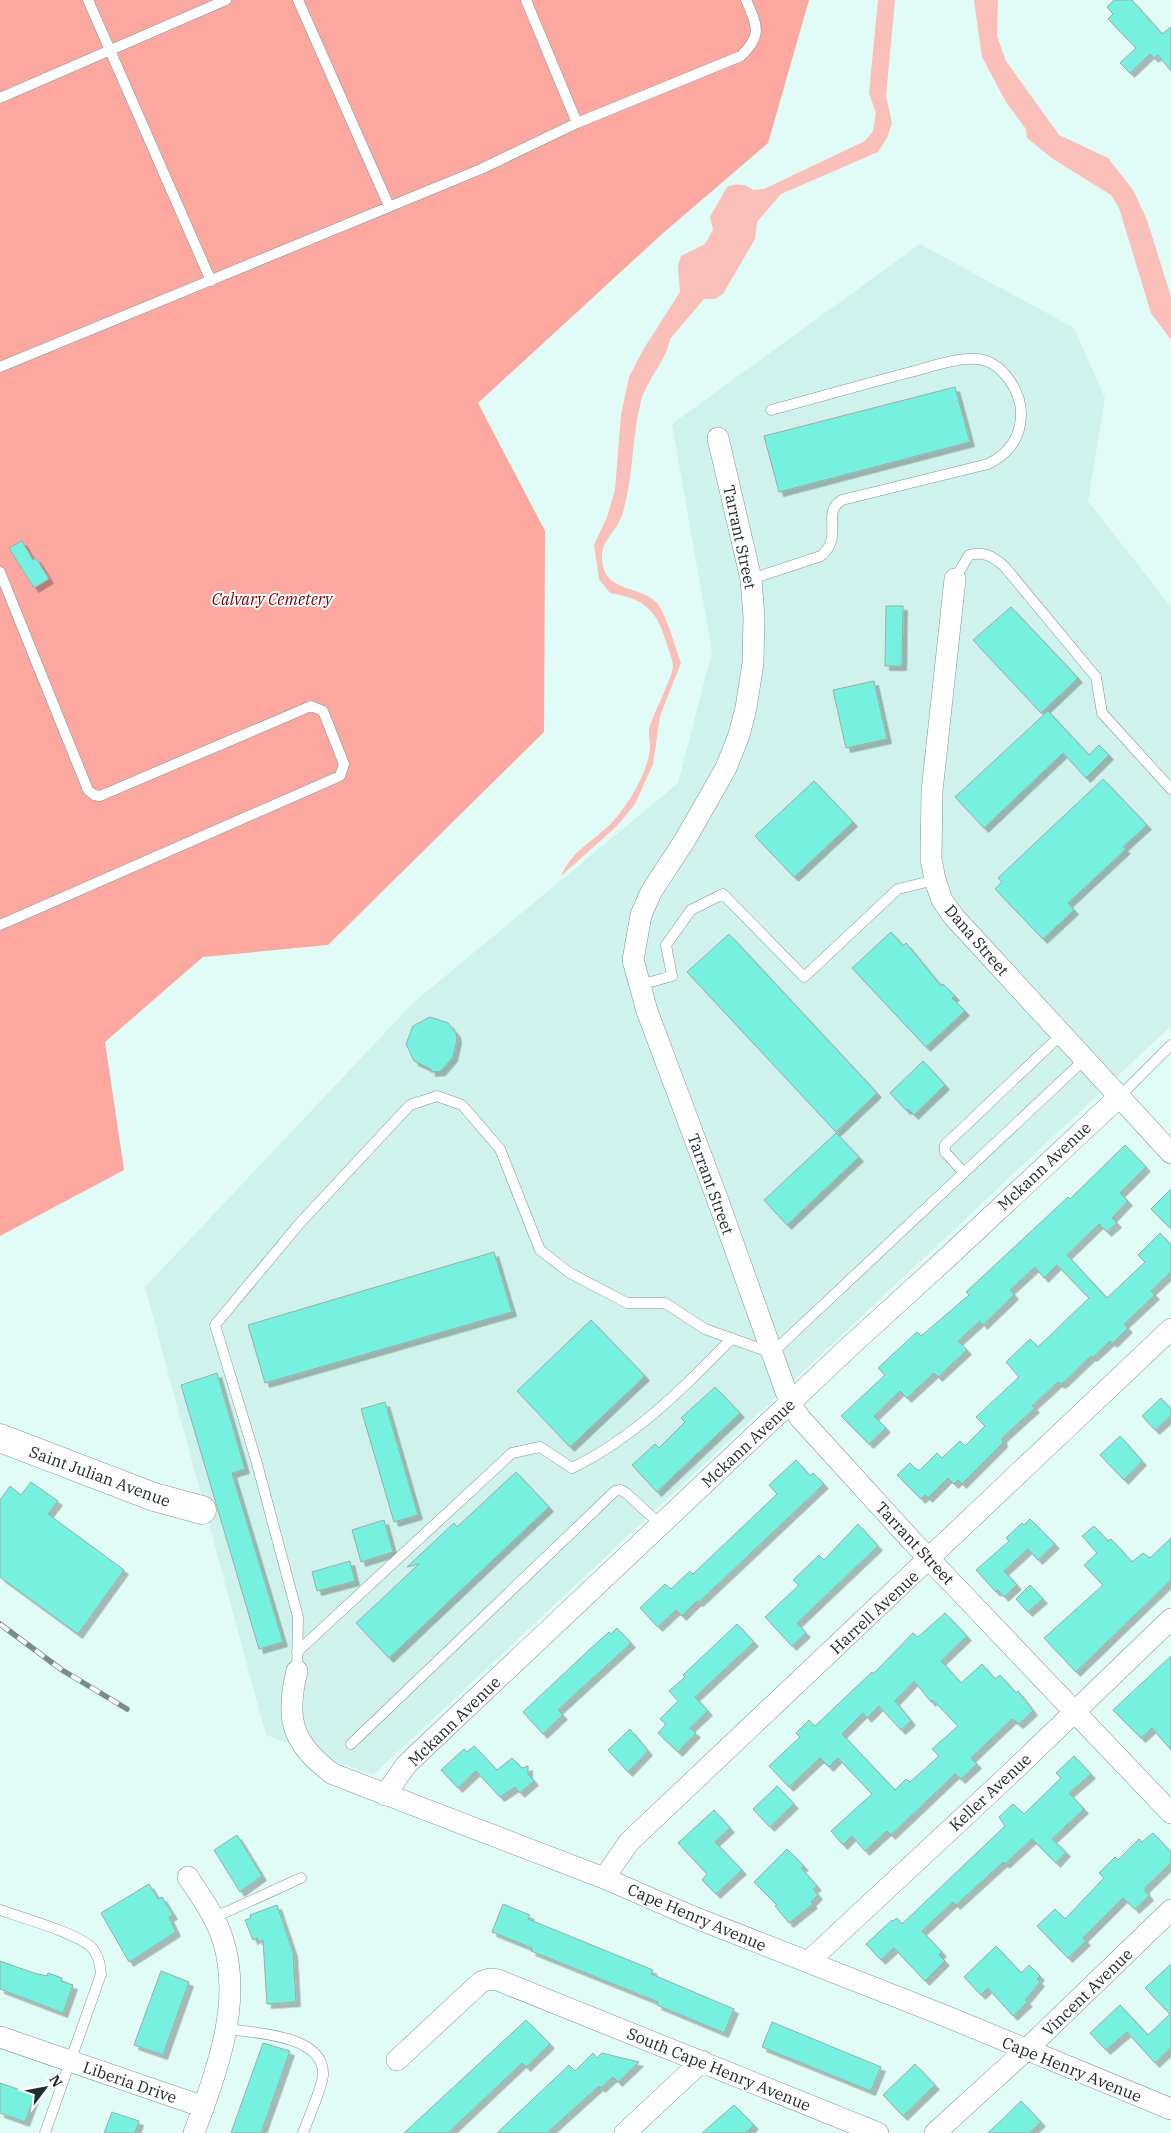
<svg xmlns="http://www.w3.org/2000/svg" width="1171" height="2133" viewBox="0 0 1171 2133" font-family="'IBM Plex Serif',serif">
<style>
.built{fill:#cff3ec}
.green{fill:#fca8a0}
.water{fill:#fabfb9}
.building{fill:#77f1df;stroke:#96aeaa;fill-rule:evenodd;filter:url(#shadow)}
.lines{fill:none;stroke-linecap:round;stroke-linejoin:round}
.lane-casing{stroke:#7e9691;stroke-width:11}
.street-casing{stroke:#7e9691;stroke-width:22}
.secondary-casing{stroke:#7e9691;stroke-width:29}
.lane{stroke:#fff;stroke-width:10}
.street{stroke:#fff;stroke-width:21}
.secondary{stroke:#fff;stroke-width:28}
.rail-casing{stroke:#7b8d89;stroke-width:5.5}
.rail{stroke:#fff;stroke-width:4;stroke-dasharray:11;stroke-linecap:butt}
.labels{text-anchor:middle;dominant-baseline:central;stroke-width:4;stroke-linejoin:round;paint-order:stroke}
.street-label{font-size:16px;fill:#222c2a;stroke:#fff}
.park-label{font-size:16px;font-style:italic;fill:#78050f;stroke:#fff}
</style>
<defs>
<filter id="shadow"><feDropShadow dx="4.5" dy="4.5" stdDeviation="0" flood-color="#0004"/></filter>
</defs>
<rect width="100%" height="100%" fill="#e1fbf6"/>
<path class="built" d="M920,244L1074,328L1105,398L1088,501L1171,607V1026L373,1775L266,1735L145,1287L413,1003L678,783L712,652L672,424Z"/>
<path class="green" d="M0,0H809L768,143L662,234L478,403L545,531L544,732L328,945L203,957L105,1042L124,1170L0,1236Z"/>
<path class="water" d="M878,0H895L886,96L892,123L887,138L878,152L781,194L757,222L755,239L723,294L715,299H704L670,339C666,361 647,379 641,401C631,439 634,481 621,518C613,536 596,544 604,570C611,590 643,588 657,603C666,613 676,650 681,663L660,716L653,764L635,804L617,826L561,876C574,847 596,841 615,819C630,802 648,771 650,749C651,741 647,733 650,726C654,713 673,676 673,666C673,659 668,650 667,644C656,609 645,599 610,593L599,579L594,545L607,517L615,490L621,415L629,377L643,350L680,292L678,266L681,256L705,244L713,230L710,217L727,187C738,183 744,184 753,190L764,189L865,141L873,131L876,113L869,93Z
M974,0H998L997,36L1006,61L1059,135L1108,158L1133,190L1147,220L1171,297V340L1151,313L1119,208L1111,195L1053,159L1027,138L1026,129L1006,102L982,57Z"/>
<path class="building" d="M1114,0H1132L1162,34L1171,27V71L1158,55L1154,58L1150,54L1130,73L1120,63L1136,48L1108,19L1113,14L1107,7Z
M955,387L970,442L779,492L764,436Z
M22,541L33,560L36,558L49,579L34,588L9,548Z
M886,606H903L902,666H885Z
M1011,607L1078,678L1041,713L973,640Z
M874,681L887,739L846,748L833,690Z
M1048,711L1089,755L1099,745L1109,755L1086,778L1063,753L984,828L955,797Z
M1103,779L1147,825L1123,847L1126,849L1068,903L1074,910L1043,939L995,889L1002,882L998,878Z
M814,781L853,822L794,877L755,836Z
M891,932L903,946L906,943L941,986L943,984L955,996L952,998L965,1011L926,1047L852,968Z
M729,934L877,1093L836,1132L687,972Z
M430,1017L448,1023L456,1033L457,1039L453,1057L441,1071L431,1072V1069L414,1061L406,1044L413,1026Z
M923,1061L945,1085L914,1115L908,1109L906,1110L890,1093Z
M836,1133L859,1157L787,1225L764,1200Z
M1125,1145L1146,1167L1120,1193L1128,1201L1112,1218L1117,1223L1107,1232L1099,1224L1067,1255L1107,1298L1145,1262L1138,1255L1160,1233L1171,1245V1272L1151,1291L1155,1295L1124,1324L1128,1328L1113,1343L1110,1341L1093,1357L1091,1356L1064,1382L1060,1384L1058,1382L1032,1406L1035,1408L1002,1438L1003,1443L962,1484L958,1480L954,1484L948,1478L928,1498L925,1495L921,1499L897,1475L910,1463L917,1470H920L937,1453L942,1458L960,1441L965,1446L985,1426L976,1417L1019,1377L1006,1362L1030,1339L1038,1347L1089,1298L1057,1265L1044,1278L1035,1267L1010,1290L1014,1295L983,1325L980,1321L958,1341L967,1350L938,1377L934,1373L907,1398L900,1391L874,1416L886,1428L869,1444L841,1416L885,1375L878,1368L917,1332L921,1336L969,1295L966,1292L1068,1197L1070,1199Z
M1171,1189V1229L1151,1209Z
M494,1252L512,1312L265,1383L248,1325Z
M591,1320L645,1376L570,1447L517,1391Z
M217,1373L245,1469L232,1473L283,1642L259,1649L181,1385Z
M715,1387L740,1413L657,1492L632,1465L655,1444L659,1448L685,1422L681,1418Z
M1161,1398L1171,1409V1416L1155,1430L1142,1416Z
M385,1402L418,1515L394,1522L361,1409Z
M1120,1436L1142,1461L1124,1480L1100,1455Z
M796,1460L810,1476L813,1473L824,1484L699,1602L697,1601L682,1616L676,1610L658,1627L640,1608L665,1584L671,1589L690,1571L693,1574L777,1494L769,1485Z
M516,1472L549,1507L389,1658L356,1623L419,1564L407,1567L454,1523L457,1527Z
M31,1482L58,1501L48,1514L124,1570L78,1634L0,1577V1500L10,1486L21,1495Z
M1030,1519L1055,1544L1038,1560L1028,1549L1004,1571L1017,1585L1004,1597L998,1590L996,1592L976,1570L1009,1541L1006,1538L1022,1523L1024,1525Z
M384,1520L393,1552L361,1562L352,1530Z
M858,1524L878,1546L797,1623L806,1633L792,1646L765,1617L799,1585L793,1580L819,1555L824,1560Z
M1094,1526L1108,1541L1111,1539L1132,1562L1143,1553L1150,1558L1171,1538V1580L1076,1672L1044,1638L1103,1585L1084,1565L1097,1553L1082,1536Z
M350,1561L355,1581L317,1591L312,1572Z
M1030,1585L1043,1599L1028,1612L1016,1599Z
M945,1613L967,1636L941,1661L961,1683L982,1664L995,1679L1000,1675L1016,1693L1018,1691L1033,1711L1019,1724L1012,1719L971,1758L977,1764L961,1779L955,1774L891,1835L887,1831L865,1851L852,1836L843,1845L831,1831L872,1794L838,1758L829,1767L820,1758L789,1787L769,1766L800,1737L796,1733L809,1720L815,1726L872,1672L873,1674L913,1633L918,1637ZM914,1681L931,1702L933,1700L958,1726L932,1749L939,1756L910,1782L906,1779L895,1790L842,1734L863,1713L867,1718L879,1706L901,1730L911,1721L895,1701Z
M737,1624L754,1642L695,1697L708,1711L690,1728L696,1733L678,1752L658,1733L666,1724L660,1719L678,1701L669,1691L685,1677L683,1675Z
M617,1628L631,1643L558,1710L563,1715L543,1734L523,1712L590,1649L609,1632L611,1634Z
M1171,1656V1750L1152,1728L1141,1738L1113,1710Z
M630,1729L648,1751L628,1772L608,1750Z
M474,1746L497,1770L512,1758L522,1768L528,1766V1774L534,1781L520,1793L515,1787L500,1797L476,1771L458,1788L441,1770L464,1749L467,1752Z
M1074,1756L1091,1774L1069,1793L1084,1809L1052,1839L1066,1852L1056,1863L1032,1839L1005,1864L1003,1862L956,1905L953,1902L922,1931L942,1952L939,1955L945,1961L925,1981L894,1948L881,1960L866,1944L892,1920L893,1921L897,1918L902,1924L1005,1826L999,1817L1013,1804L1024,1814L1061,1778L1056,1773Z
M777,1786L794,1804L770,1827L753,1809Z
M714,1810L730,1828L715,1842L742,1870L716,1894L702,1880L707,1874L678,1843Z
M1153,1833L1171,1852V1863L1145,1888V1891L1149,1896L1135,1909L1123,1898L1083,1938L1086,1941L1068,1958L1037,1926L1055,1909L1065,1919L1104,1878L1099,1873L1115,1857L1118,1860L1139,1839L1142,1842Z
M237,1835L262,1876L240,1892L214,1850Z
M787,1849L804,1866L801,1868L817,1886L813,1889L818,1895L811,1902L813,1904L789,1923L775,1906L777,1905L754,1882Z
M149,1884L158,1899L162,1897L173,1915L169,1917L176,1932L129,1962L101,1913Z
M503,1904L530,1915L528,1919L653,1970L651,1974L734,2009L724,2033L657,2005L658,2002L531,1951L532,1948L492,1932Z
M277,1905L293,1952L296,2002L267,2004L263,1940L259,1942L257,1938L253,1940L245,1920L251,1918L250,1915Z
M996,1946L1021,1973L1029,1965L1040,1976L1037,1979L1040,1982L1025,2000L1028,2002L1013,2016L988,1988L981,1995L964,1977Z
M0,1961L34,1973L47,1976L48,1973L62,1978L61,1981L73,1985L63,2013L0,1989Z
M1171,1964V2048L1155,2063L1127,2032L1106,2050L1090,2033L1120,2005L1148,2035L1170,2014L1145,1988Z
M161,1971L189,1982L163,2055L134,2045Z
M526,2020L550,2044L526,2067L522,2063L448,2133H404Z
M772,2022L881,2067L871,2091L762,2047Z
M263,2043L290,2051L261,2133H231Z
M593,2053L597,2058L602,2053L639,2062L618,2082L613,2077L601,2088L599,2086L547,2133H497L569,2065L575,2071Z
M915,2064L935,2085L903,2116L883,2095Z
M0,2083L35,2095L25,2122L0,2113Z
M1021,2101L1041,2122L1029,2133H988Z
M734,2105L754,2125L746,2133H702Z
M112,2112L139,2121L135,2133H104Z"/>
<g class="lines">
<defs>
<path id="lane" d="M88,0L211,281
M298,0L389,206
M526,0L577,123
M0,98L226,0
M0,367L481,169L577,123L741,56C763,35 757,25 746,0
M0,572L88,790L94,795L100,796L311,706L323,711L344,764L340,776L0,925
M751,579L821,556C845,536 820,513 842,500L988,464C1008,454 1021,438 1021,414C1021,391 1002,361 977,359C957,357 927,368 907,373C861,385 816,398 771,410
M955,579L969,555C984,551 992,556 1004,566L1096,677L1102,713L1171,789
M640,985L672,976L666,945L691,910L723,894L804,977L898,889L935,880
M1119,1097L1171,1045
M964,1173L945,1152V1145L1062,1034
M297,1652L512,1453L540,1447L572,1468C634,1438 685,1387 732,1338
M297,1671L298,1617L256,1460L215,1325L300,1223L410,1105L437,1096L462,1105L500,1149L540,1250L570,1273L627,1303H665L705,1329L772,1353L1085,1059
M351,1744L615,1491L621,1490L626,1493L661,1525
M0,1910C20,1917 81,1934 93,1949C99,1957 100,1965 101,1974L45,2133
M213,1918L301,1878
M227,2029C255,2033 325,2035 323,2075C322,2088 308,2119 303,2133"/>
<path id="street" d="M718,438L751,579L754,617L753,663L746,708L739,735L726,768L685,840L651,892L641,915L633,960L647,1011L717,1198L790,1403L800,1418L912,1541L1171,1813
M955,579L932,791L931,859L935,880L942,900L954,917L1171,1153
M297,1671C285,1719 292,1744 333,1774L604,1878L691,1916L943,2015L1171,2109
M385,1795L406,1765L446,1727L848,1348L950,1255L1119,1097
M188,1877C201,1897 216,1917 223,1940C243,2005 216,2072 194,2133
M604,1878L629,1842L1171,1329
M808,1962L1010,1774L1171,1619
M0,2037L204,2107
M397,2060L481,1982L490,1979L498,1980L878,2133
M625,2133L702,2061
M935,2133L1026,2050L1171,1910"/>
<path id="secondary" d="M0,1438L154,1497L202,1510"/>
</defs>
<use href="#lane" class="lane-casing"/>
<use href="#street" class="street-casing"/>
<use href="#secondary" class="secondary-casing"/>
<use href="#lane" class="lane"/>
<use href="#street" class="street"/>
<use href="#secondary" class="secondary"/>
<defs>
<path id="rail" d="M0,1624L62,1670L127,1709"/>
</defs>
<use href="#rail" class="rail-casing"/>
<use href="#rail" class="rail"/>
</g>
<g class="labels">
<g class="street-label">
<text transform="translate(740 537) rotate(78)">Tarrant Street</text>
<text transform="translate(977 940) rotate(49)">Dana Street</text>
<text transform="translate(1044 1166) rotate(-43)">Mckann Avenue</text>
<text transform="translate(711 1184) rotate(70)">Tarrant Street</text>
<text transform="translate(748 1443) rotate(-43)">Mckann Avenue</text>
<text transform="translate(100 1476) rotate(20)">Saint Julian Avenue</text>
<text transform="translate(915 1543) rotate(47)">Tarrant Street</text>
<text transform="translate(874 1612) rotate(-43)">Harrell Avenue</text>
<text transform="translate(454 1721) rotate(-44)">Mckann Avenue</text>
<text transform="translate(990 1792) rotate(-43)">Keller Avenue</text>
<text transform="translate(697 1917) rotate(23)">Cape Henry Avenue</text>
<text transform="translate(1087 1992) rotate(-44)">Vincent Avenue</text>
<text transform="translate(719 2069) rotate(22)">South Cape Henry Avenue</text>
<text transform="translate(1072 2069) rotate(22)">Cape Henry Avenue</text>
<text transform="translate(130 2082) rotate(19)">Liberia Drive</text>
</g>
<g class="park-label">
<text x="272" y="599">Calvary Cemetery</text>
</g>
</g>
<g transform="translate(45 2088) rotate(58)" stroke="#ffffff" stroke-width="4" paint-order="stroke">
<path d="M0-4L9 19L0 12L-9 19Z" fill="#222c2a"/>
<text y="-8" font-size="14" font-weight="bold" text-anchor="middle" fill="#222c2a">N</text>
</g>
</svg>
